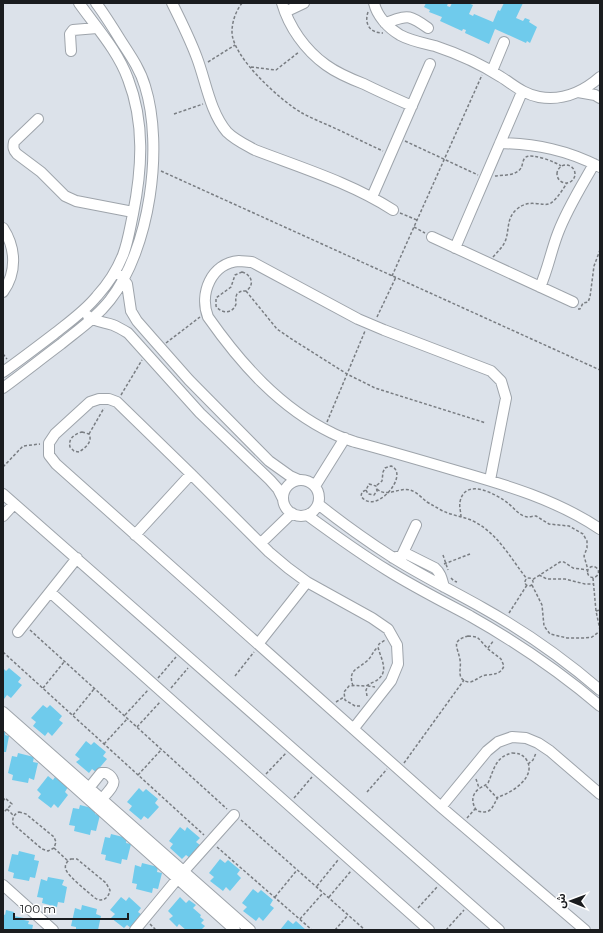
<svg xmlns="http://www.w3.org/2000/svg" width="603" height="933" viewBox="0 0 603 933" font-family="Montserrat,'Noto Sans Arabic',sans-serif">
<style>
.building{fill:#6fcbec}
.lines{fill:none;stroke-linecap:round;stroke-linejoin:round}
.minor-casing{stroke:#9ea4ab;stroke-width:12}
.path{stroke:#797d82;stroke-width:1.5;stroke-dasharray:3 2;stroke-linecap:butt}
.minor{stroke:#fff;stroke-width:10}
</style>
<rect width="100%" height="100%" fill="#dce2ea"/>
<path class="building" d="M426,3H448L447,6L450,7L452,3H468L473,5L469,14L473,16L474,14L493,22L498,10L500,11L504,3H523L516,18L523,21L525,18L530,20L529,22L537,27L530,43L527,41L526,43L495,29L489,44L465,33L466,30L463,29L462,31L440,21L442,17L429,12L430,10L424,7Z
M3,668L6,671L9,668L21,678L18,682L22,685L11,698L7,695L4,699L3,698Z
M43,705L47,708L50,705L62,716L59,720L63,723L52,736L48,732L45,736L33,726L36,722L31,718Z
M3,729L6,730L5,735L9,736L6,752H3Z
M86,741L91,745L94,742L106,752L103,756L107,759L96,772L92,769L89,773L76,762L80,759L75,755Z
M18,753L34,757L33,762L38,763L34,780L29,778L28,783L12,780L13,775L8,773L12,756L17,757Z
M48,776L53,780L55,777L68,787L65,792L68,795L58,808L54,804L51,808L38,798L41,794L37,790Z
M139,788L143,792L146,789L158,799L155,803L159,807L148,819L144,816L141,820L129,810L132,806L127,802Z
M80,805L96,809L95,814L100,815L96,831L91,830L90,835L74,831L75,826L69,825L73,808L79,809Z
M180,827L185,831L187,827L200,838L196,842L200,845L190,858L186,855L182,859L170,848L173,844L169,841Z
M111,834L127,838L126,843L131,844L127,860L122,859L121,864L105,860L106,855L101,854L105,837L110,838Z
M19,851L35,855L34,860L39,861L35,878L30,877L29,881L13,878L14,873L8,871L12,854L18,855Z
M220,859L225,863L228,860L240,870L237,874L241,878L230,891L226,887L223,891L210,881L214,877L209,873Z
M142,863L158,867L157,872L162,873L158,889L153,888L152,893L136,889L137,884L132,883L135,865L141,867Z
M48,877L64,880L62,885L67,887L64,903L58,902L57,907L42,903L43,898L37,897L41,879L47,881Z
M253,889L258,893L261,890L273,900L270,905L274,908L263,921L259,917L256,921L243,911L247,907L242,903Z
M121,897L126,901L129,897L141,908L138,912L142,915L131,928L127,925L124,928L111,918L115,914L110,910Z
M180,897L186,903L189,900L196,905L193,908L201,915L200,917L204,920L201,923L205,926L201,930H186L179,924L177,927L169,919L173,916L168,911Z
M82,905L97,909L96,914L101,916L98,930H76V927L71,926L75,908L81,910Z
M6,910L14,912V916L24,918V920L29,921L28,924L33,925L32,930H3V914L5,915Z
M288,920L293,924L296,921L306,930H280Z"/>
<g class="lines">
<defs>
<path id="minor" d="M172,3C181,21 190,39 197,58C206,82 210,112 227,132C235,140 246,145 255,150C302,168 351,183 393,210
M282,3C289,27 305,50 326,65C337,73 351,79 364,84C380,92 396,99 412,106
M374,3C377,16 388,28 400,35C411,41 423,43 435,46C459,54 481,64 501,77C514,85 523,94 539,97C562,101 583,92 600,77
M285,12L304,3
M385,23C408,16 407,13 428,28
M71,51L70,34L73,30L97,28
M492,71L504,42
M578,92L595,95L600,98
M38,119L14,142C13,147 13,150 17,154L41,172L65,196L76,201L133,212
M500,143C537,144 567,150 600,167
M372,197L430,64
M3,228C16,248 17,272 3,292
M432,237L573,302
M455,248L522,92
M121,276L127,284L131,311L137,321L151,337L189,380L269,461L290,476L299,480
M540,287C548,269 551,251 558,233C567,209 581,187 594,164
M88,316C94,322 105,322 113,325C118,327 123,330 128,333L200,413L270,480L278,489L283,499
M3,372C20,360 37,347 54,334C69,322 85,311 97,296C108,284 117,270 123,255C128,242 130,228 133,214C142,169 145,123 128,79C118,51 96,27 79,3
M3,388C22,374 41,359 61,344C78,330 96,318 110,300C150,249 164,147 145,86C140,69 130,55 121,41C113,28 105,15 96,3
M283 498a18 18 0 1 1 36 0a18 18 0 1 1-36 0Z
M490,480L506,398L501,381L491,371L384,330L358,319L252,262C248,262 243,261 239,261C211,263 199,294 208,317C241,364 280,408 332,433C339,437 347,439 355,442C389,451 423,461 457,471C506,485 557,500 600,529
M315,486L345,438
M3,494L499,930
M318,504C342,523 367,541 392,557C422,576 453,591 483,608C524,631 564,659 600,690
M307,515C333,534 359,553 387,570C414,587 442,601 470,616C516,642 560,672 600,706
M3,516L14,504
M135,535L191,474
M261,543L292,513
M402,555L416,525
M393,558L407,554L435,568C441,573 442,580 444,587
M50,592L429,930
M18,632L77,558
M258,644L307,582
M3,712L250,930
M3,723L235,930
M354,728L391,681L398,664L397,645L388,629L372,618L307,582L288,568L269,552L191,474L117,402L109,399H99L90,402L55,434L49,443V455L56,464L441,807L585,930
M89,788L101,773H106C108,774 112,777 113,780C116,785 105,795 102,799
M441,807L487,751L498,742L512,737L526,738L538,743L550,751L600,794
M3,885L53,930
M135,930L183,872L234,815"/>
</defs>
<use href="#minor" class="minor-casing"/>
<path class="path" d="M242,3C236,11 232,21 232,32C232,57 281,101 302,113C311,118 321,122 330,126C348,134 365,143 383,151
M368,12C364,24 370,33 383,33
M208,62L235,45
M251,67L276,70L299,52
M174,114L203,104
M405,141L478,175
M557 174a9 9 0 1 1 18 0a9 9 0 1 1-18 0Z
M161,171L600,370
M495,176C503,175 516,176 521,168C523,165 522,160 526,157C532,153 556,162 561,166
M400,213L417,220
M414,227L425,233
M493,257C498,251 504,246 506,239C509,229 507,218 516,210C530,197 542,208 551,203C557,199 563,189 567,183
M242,272C252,275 255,285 246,291C242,291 240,291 237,294C235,298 236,300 236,304C233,314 221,314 216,306V298L231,287L235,275Z
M392,276L482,75
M246,291L277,329L290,338L347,374L375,388L486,423
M578,309H580L583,303L588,302L590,297L594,266L600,250
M377,317L396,277
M166,343L200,317
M3,354L7,359
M121,395L142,360
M327,422L365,331
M82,432L89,434C93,442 85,448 79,452L74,451L70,447C68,439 74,434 82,432Z
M89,434L104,408
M3,467L23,446L40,444
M377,489C387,498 399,487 410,490C417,492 422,498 427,502C432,505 436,507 441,510C452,516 464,516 475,522C499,535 511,559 527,579
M366,490L368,494L374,495L377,491L376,486L369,484L366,490L362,492L361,496C375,517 411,474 391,466L385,468L383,472L382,481L376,486
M461,517C461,512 459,507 460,502C465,476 498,495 509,504C514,508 518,514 524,516C528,518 532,516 536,516L549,524L569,526L583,534L587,541V548L584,556L588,570L573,568L564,562H560L532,580
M443,555L448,570
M444,564L470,554
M587.5 572a5.5 5.5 0 1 1 11 0a5.5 5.5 0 1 1-11 0Z
M539,575L547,579H565L585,584H594
M451,578L454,581L457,582
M593,578L596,611L600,630
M525 582a4 4 0 1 1 8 0a4 4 0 1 1-8 0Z
M532,585L542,605L544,626L550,634L567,638H585L592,637L600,631
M596,611L600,610
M509,613L527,585
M30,630L227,809
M468,636L477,637L480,640L488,649L501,659L504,666C500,675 494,674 486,675C479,676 475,682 469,682C455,680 462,668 460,660C458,647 450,641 468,636Z
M488,648L494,640
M3,652L204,835
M235,676L254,652
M158,678L176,657
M353,686C347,669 359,669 368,660C372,656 373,651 378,647
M43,688L64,662
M171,688L188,668
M367,696L366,690L368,686L375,687
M336,702L344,697
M360,706H355L345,700L344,692L349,686C355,685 360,686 366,686C368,685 371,683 374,682C391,673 381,660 378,647L379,644L385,640
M73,715L94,689
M125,715L148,690
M137,727L160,702
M104,744L127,719
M512,753C518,753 522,754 526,759C538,776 512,793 498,797C492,807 492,815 477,811C471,803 471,794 480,788C483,786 485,786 488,783C494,770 495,757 512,753Z
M404,763L464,680
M528,764L533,760L536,753
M266,774L286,753
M138,775L161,750
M476,779L479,788
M486,786L497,798
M367,792L387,769
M294,798L312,777
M3,801L5,798L12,804L3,813
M7,809L14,816
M19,812L26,814L54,837L56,842L54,848L48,851L42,849L13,824C12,818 14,814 19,812Z
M467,818L475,809
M241,820L365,930
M217,847L312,930
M54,848L68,861
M71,859H77L106,883L110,890C109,898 102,903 95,898C88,892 69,877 66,870C64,865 67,861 71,859Z
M317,886L338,860
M275,897L297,870
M329,897L351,871
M418,908L437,887
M300,919L323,893
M150,924L156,930
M335,930L348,915
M446,930L464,910"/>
<use href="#minor" class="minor"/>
</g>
<rect width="603" height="933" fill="none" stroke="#1a1c1f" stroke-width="8"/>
<g transform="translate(571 901) rotate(271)" stroke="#ffffff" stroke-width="3" paint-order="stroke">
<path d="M0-3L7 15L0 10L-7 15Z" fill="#1a1c1f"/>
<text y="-6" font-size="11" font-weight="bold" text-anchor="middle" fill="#1a1c1f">ش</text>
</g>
<path d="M14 913v6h114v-6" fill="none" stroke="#1a1c1f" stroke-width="2"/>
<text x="20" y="913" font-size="12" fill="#1a1c1f" stroke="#ffffff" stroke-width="3" paint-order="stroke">100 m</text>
</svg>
